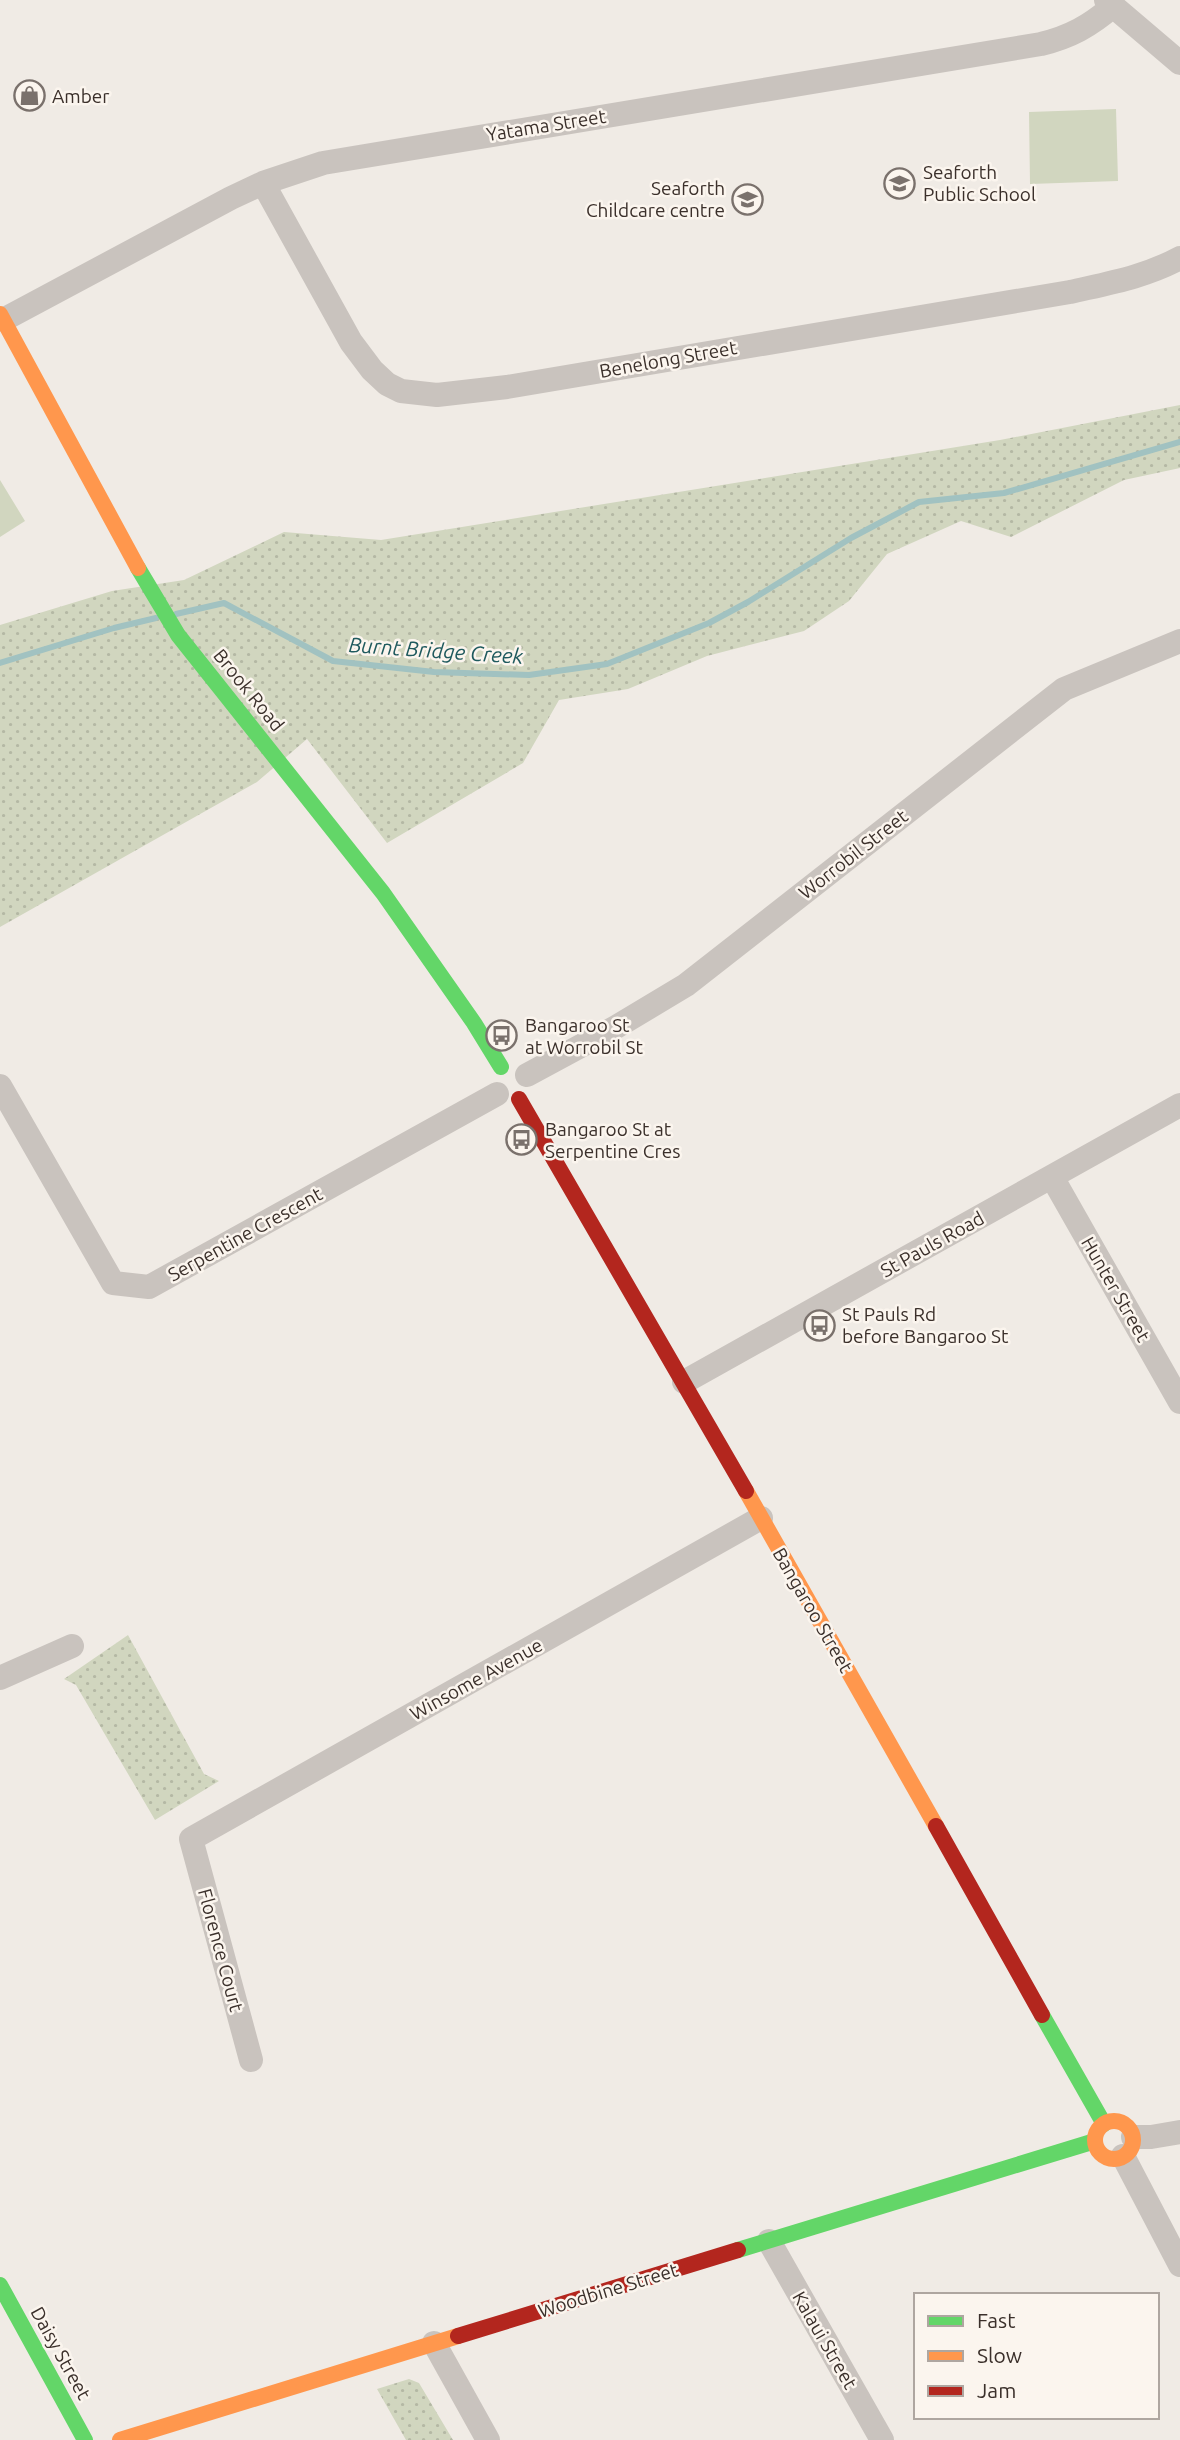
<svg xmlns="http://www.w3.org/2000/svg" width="1180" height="2440" viewBox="0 0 1180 2440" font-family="Ubuntu,sans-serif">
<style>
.grass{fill:#d1d6bf}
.park{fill:url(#park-dots)}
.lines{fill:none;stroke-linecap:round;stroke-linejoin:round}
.stream{stroke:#a1c2c1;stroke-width:6}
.street{stroke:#c9c3be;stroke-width:24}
.fast{stroke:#63d668;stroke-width:16}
.slow{stroke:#ff974d;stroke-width:16}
.jam{stroke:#b3261e;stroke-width:16}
.labels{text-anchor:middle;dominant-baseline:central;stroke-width:5;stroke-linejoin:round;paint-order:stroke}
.poi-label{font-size:19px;fill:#3b302b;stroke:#fbf5ee;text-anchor:start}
.street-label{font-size:19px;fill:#3b302b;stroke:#fbf5ee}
.water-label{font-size:21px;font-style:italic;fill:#1f5a5e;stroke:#fbf5ee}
</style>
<defs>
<pattern id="park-dots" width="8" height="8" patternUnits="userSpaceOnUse" patternTransform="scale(1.75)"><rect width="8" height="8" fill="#d1d6bf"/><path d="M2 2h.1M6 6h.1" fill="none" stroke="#b4b8a4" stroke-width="1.8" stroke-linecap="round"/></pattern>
</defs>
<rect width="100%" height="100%" fill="#f0ebe5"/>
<path class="grass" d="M1116,109L1118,181L1030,184L1029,112Z
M0,480L25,521L0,537Z"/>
<path class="park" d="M1180,405V468L1124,480L1011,537L961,521L887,554L849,601L804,631L707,656L628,689L559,700L523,763L387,843L307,739L257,782L0,927V625L112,591L184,580L284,532L381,540L1000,440Z
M128,1635L204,1774L219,1781L155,1820L76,1685L64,1679Z
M409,2379L419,2383L453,2440H406L377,2389Z"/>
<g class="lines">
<path class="stream" d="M176,614L224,603L333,661L434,672L529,675L607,664L709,623L748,602L851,538L919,502L1004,493L1180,442
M0,663L114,628L156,618"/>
<path class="street" d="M1106,0L1180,63
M263,183L351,342L372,370L387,384L401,391L437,395L507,387L1070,292C1109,283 1145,277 1180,258
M3,320L231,198L263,183L323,163L1041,44C1070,37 1090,26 1113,6
M527,1075L616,1027L686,985L1064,689L1180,641
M0,1086L113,1283L149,1287L497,1094
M1052,1177L1180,1402
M684,1382L1180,1105
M0,1678L72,1646
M251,2060L191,1839L761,1518
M1133,2137H1151L1180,2132
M1123,2156L1180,2265
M769,2241L882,2440
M434,2343L488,2440"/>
<path class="fast" d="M138,568L178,635L383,893L474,1023L501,1067
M1042,2015L1104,2124
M738,2250L1095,2141
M0,2285L85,2440"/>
<path class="slow" d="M0,314L138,568
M746,1491L936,1826
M1095 2140a19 19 0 1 1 38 0a19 19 0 1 1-38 0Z
M120,2440L458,2336"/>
<path class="jam" d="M519,1099L746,1491
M936,1826L1042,2015
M458,2336L738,2250"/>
</g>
<defs>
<symbol id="shop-ring" viewBox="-11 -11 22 22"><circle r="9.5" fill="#fbf5ee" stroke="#7a716c" stroke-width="1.5"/><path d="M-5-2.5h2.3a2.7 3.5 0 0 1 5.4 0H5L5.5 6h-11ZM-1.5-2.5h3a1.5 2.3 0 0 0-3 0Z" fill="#7a716c"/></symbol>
<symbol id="school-ring" viewBox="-11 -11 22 22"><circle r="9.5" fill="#fbf5ee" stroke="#7a716c" stroke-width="1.5"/><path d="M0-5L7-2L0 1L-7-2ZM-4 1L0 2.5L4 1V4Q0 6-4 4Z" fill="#7a716c"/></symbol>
<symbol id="bus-ring" viewBox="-11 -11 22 22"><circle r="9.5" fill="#fbf5ee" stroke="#7a716c" stroke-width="1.5"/><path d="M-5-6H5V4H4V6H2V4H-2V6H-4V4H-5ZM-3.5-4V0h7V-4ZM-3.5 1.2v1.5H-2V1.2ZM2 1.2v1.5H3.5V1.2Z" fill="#7a716c"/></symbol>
</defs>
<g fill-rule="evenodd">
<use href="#shop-ring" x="12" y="78" width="35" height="35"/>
<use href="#school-ring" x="882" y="166" width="35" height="35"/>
<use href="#school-ring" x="730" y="182" width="35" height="35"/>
<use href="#bus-ring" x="484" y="1018" width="35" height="35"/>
<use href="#bus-ring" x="504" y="1122" width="35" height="35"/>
<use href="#bus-ring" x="802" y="1308" width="35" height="35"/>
</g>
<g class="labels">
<g class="poi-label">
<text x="52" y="96">Amber</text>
<text x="923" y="172">Seaforth<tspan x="923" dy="22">Public School</tspan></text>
<text x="725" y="188" text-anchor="end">Seaforth<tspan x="725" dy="22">Childcare centre</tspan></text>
<text x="525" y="1025">Bangaroo St<tspan x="525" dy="22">at Worrobil St</tspan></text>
<text x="545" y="1129">Bangaroo St at<tspan x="545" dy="22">Serpentine Cres</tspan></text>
<text x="842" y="1314">St Pauls Rd<tspan x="842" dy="22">before Bangaroo St</tspan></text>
</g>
<g class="street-label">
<text transform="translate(546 125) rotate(-9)">Yatama Street</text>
<text transform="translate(668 359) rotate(-10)">Benelong Street</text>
<text transform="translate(249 690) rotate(51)">Brook Road</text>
<text transform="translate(853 854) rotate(-38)">Worrobil Street</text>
<text transform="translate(245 1234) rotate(-29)">Serpentine Crescent</text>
<text transform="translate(932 1244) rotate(-29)">St Pauls Road</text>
<text transform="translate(1116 1289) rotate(60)">Hunter Street</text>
<text transform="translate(813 1610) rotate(60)">Bangaroo Street</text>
<text transform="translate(476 1679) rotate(-29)">Winsome Avenue</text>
<text transform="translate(221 1950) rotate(75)">Florence Court</text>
<text transform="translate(608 2290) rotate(-17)">Woodbine Street</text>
<text transform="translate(825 2340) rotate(60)">Kalaui Street</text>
<text transform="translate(61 2353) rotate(61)">Daisy Street</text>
</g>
<g class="water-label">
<text transform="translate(436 650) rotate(4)">Burnt Bridge Creek</text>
</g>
</g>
<rect x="914" y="2293" width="245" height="126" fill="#fbf5ee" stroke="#aea6a0" stroke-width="2"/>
<rect x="928" y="2316" width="35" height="10" fill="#63d668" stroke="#aea6a0" stroke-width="2"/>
<text x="977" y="2328" font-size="21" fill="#3b302b">Fast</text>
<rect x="928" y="2351" width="35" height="10" fill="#ff974d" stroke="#aea6a0" stroke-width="2"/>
<text x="977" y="2363" font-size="21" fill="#3b302b">Slow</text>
<rect x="928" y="2386" width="35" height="10" fill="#b3261e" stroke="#aea6a0" stroke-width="2"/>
<text x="977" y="2398" font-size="21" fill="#3b302b">Jam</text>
</svg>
